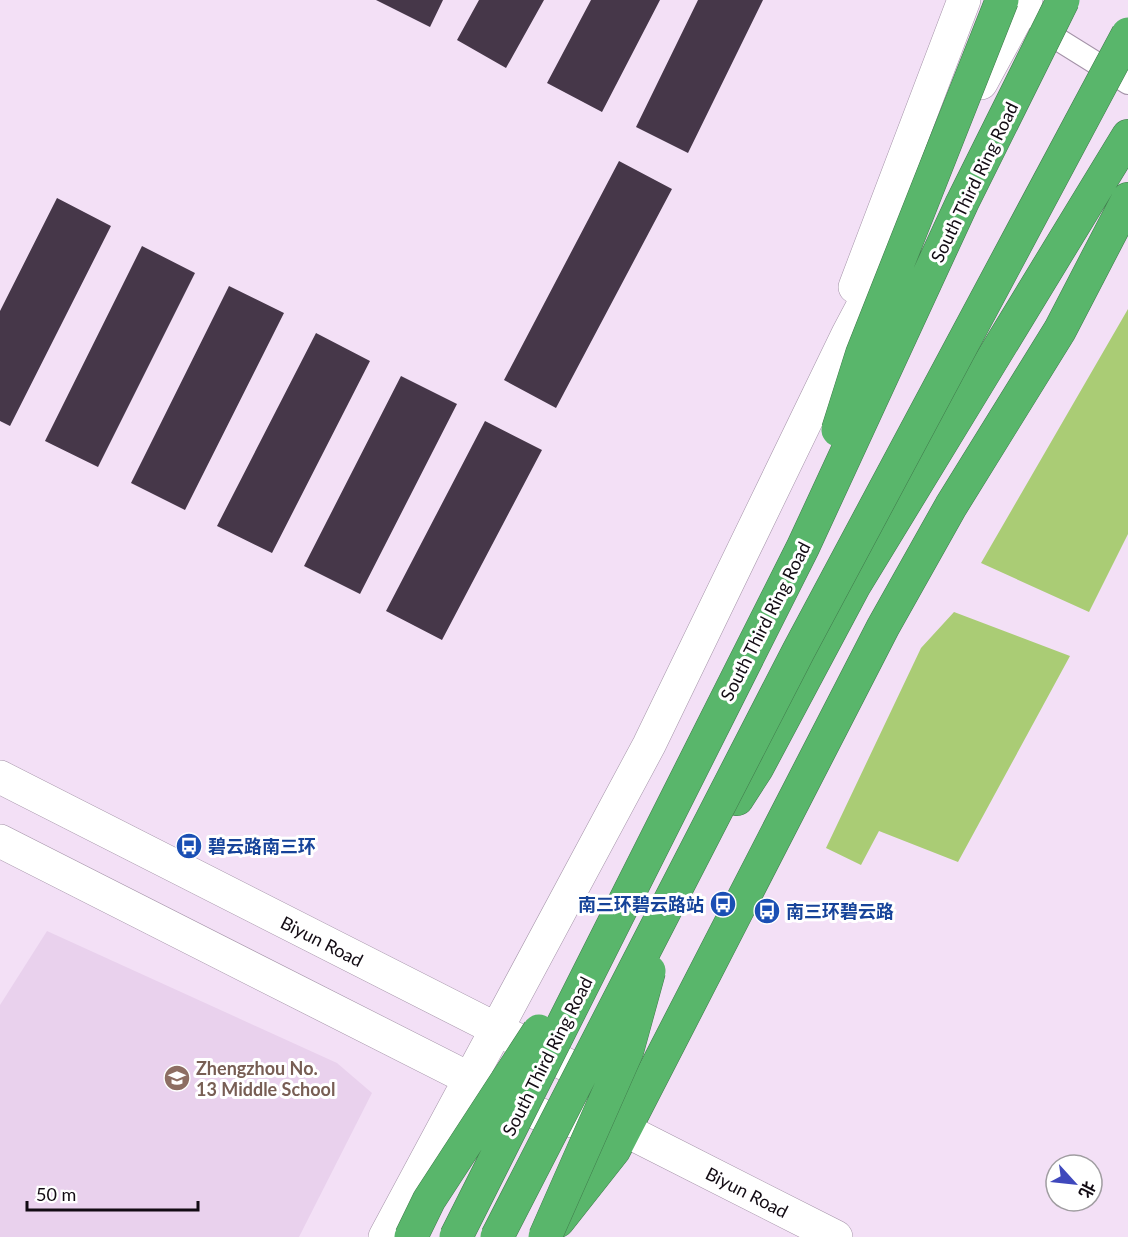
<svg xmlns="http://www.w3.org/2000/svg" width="1128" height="1237" viewBox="0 0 1128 1237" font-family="Lato,'Noto Sans SC',sans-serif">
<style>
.built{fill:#e9d1ed}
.green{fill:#aacc75}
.building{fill:#463749}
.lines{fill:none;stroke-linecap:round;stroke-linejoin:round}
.street-casing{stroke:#a493a8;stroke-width:24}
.secondary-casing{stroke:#a493a8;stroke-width:34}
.highway-casing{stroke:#407a4c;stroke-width:34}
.street{stroke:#fff;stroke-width:22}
.secondary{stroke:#fff;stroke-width:33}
.highway{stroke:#59b66b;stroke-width:33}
.highway-bridge-casing{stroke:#407a4c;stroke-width:34;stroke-linecap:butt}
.highway-bridge{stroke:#59b66b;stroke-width:33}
.labels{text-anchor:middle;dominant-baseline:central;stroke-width:6;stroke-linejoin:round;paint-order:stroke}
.street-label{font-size:18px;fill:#120b13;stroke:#fff}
.transit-label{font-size:18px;font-weight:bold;fill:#164399;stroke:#fff;text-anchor:start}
.education-label{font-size:18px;font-weight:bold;fill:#785e54;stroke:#fff;text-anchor:start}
</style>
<rect width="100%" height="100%" fill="#f3e0f6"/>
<path class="built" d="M47,931L337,1063L372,1093L299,1237H0V1005Z"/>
<path class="green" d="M1128,309V534L1089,612L981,563Z
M954,612L1070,656L958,862L879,831L861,865L826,848L921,648Z"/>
<path class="building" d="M376,0H443L430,27Z
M479,0H544L506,68L457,40Z
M591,0H660L602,112L547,83Z
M698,0H763L688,153L636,127Z
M619,161L672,189L556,408L504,380Z
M57,198L111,226L10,426L0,421V311Z
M142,246L195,273L98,467L45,441Z
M229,286L284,313L185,510L131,483Z
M316,333L370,361L272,553L217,526Z
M401,376L457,404L360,594L304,566Z
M485,421L542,450L442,640L386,611Z"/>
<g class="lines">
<defs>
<path id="street" d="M1038,21L1059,40L1128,83"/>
<path id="secondary" d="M981,83L1026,0
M855,287L964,0
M0,777L569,1066L596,1097
M0,841L543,1116L625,1130L836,1237
M385,1237L649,745L848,334L885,264"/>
<path id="highway" d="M737,799L757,768L854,586L1128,136
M558,1221L614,1150L883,627L951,506L1060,330L1128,199"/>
</defs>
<use href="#street" class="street-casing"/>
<use href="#secondary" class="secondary-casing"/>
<use href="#highway" class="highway-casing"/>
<use href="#street" class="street"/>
<use href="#secondary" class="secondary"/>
<use href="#highway" class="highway"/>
<defs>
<path id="highway-bridge" d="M838,430L862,354L1002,0
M411,1237L429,1200L539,1031
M456,1237L803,547L962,203L1063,0
M497,1237L799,650L1128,34
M545,1237L627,1051L649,971"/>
</defs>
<use href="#highway-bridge" class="highway-bridge-casing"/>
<use href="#highway-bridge" class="highway-bridge"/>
</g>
<defs>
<symbol id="bus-disc" viewBox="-11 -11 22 22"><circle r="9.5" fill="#1a4fb4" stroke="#fff"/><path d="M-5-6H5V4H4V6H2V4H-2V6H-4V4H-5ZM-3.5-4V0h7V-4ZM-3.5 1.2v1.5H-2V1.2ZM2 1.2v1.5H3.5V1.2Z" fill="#fff"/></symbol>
<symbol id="school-disc" viewBox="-11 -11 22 22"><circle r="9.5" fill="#8d6e63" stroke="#fff"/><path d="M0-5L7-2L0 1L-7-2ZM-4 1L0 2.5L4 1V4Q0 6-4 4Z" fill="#fff"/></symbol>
</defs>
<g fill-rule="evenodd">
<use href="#bus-disc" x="174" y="831" width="30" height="30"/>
<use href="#bus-disc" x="708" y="889" width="30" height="30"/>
<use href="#bus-disc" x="752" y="896" width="30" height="30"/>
<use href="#school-disc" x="162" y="1063" width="30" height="30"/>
</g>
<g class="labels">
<g class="street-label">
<text transform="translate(974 182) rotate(-64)">South Third Ring Road</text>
<text transform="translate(765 621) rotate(-63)">South Third Ring Road</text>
<text transform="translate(322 941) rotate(27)">Biyun Road</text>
<text transform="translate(547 1056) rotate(-63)">South Third Ring Road</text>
<text transform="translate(747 1192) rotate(27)">Biyun Road</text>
</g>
<g class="transit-label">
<text x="208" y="846">碧云路南三环</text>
<text x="704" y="904" text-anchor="end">南三环碧云路站</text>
<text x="786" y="911">南三环碧云路</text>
</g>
<g class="education-label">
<text x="196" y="1068">Zhengzhou No.<tspan x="196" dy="21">13 Middle School</tspan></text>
</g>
</g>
<g transform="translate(1074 1183) rotate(117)"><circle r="28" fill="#ffffff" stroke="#a09da1" stroke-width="1.5"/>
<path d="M0-4.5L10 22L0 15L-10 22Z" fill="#3f48bc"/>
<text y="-9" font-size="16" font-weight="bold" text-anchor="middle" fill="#120b13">北</text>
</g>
<path d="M27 1201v9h171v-9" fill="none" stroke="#120b13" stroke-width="3"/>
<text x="36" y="1201" font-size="18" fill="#120b13" stroke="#ffffff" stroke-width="4.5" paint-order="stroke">50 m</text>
</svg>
